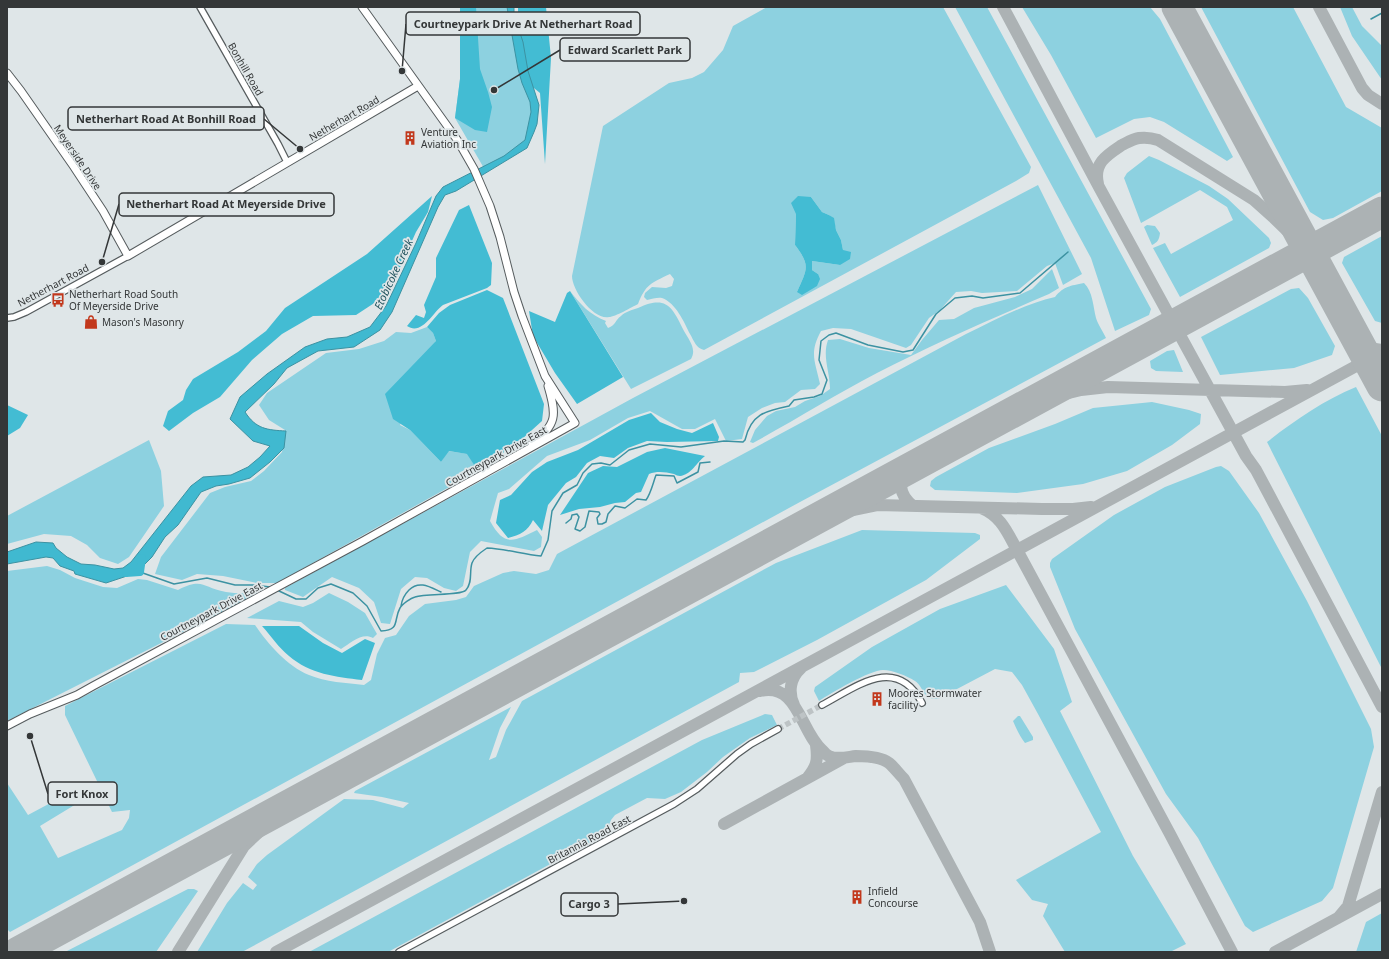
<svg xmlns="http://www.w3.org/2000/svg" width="1389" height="959" viewBox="0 0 1389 959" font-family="'Noto Sans',sans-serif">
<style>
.green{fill:#8dd1e0;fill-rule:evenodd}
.forest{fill:#43bcd3}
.water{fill:#40b9d0;stroke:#3c92a2}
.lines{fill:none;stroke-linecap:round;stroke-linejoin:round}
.stream{stroke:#3c92a2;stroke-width:1.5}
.river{stroke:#40b9d0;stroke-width:8}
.taxiway{stroke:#acb2b4;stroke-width:12}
.runway{stroke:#acb2b4;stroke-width:31}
.minor-tunnel{stroke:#bdc3c5;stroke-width:5.5;stroke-dasharray:5.5 3;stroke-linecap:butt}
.minor-casing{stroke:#565c5e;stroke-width:8}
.tertiary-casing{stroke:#565c5e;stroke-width:9}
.minor{stroke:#fff;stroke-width:5.5}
.tertiary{stroke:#fff;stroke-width:7}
.labels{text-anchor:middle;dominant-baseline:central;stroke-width:3.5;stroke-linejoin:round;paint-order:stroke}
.street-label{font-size:10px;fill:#343738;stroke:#dfe6e8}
.poi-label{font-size:10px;fill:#343738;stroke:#dfe6e8;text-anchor:start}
.water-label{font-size:11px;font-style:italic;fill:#21535d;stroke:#dfe6e8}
.leader{fill:none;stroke:#343738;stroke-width:1.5}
.callout-dot{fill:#343738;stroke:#dfe6e8;stroke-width:1.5}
.callout{fill:#dfe6e8;stroke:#343738;stroke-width:1.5}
.callout-label{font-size:11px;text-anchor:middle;font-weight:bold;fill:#343738}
</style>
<rect width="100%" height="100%" fill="#dfe6e8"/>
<path class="green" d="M460,7H510L534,101L528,142L485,170L455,118L460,79Z
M767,7H943L1031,167L1029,173L1016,181L704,350C696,348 694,341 690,334C684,322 676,303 662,298C658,297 652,299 647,300L644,297L645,293L652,287L666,288L672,286L674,279L670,274C651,283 646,284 638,304C632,307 615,317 609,317C593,320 572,290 572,276L603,126L669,83L692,78L704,72L723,50L733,26ZM811,197L822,212L829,215L833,218L836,230L841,240L843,250L840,265L812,261V270L818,274L797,292C807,269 811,266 795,245L796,214Z
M955,7H987L1151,309L1149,315L1115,331L1091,258Z
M1022,7H1150L1160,19L1233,157L1227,161L1164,122L1150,117L1134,119L1096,138L1051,55Z
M1201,7H1293L1346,107L1382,128V191L1333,218L1323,220L1310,212Z
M1340,7H1352L1362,26L1382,46V80L1352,36Z
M1149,156L1159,160L1209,186L1228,199L1269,238L1271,243L1269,248L1180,297L1153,248L1165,243L1171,254L1233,220L1227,207L1200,190L1141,223L1124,178L1127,173Z
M1038,185L1082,274L1063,285L1055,263L1047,266L1017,291L982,293L971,291L956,292L940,310L929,318L911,345L906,348L851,329L833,328L821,331C809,353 815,361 820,384L815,389L801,390L785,402L775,403L762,408L748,417L742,439L726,441L715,419L695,429H682L650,411L628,418L590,440L547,456L509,489L498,493L490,521C505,548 514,541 537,530L542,537L541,547L534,551L481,541L470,552L463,586L456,591L444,588L427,578L415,577L401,589L390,624L381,623L374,602L359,588L332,577L303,597L285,590V588L633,398Z
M1147,225L1155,226L1160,233C1159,240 1158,242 1152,245L1144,227Z
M1382,236V323L1375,321L1342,263L1344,257Z
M1052,269L1059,288L1049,294C991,319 933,344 877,373C835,395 795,420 753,443L750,442L755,430L767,416L776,411L795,407L805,401L820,396L830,389C830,371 822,357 828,340L840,339L869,348L911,355L922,340L939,320L954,319L974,308L1015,297L1032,289Z
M1084,283C1093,292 1093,306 1096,318C1098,325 1103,331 1106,338L800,502L10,932L7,929V783L28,815L86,784L91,795L40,826L58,858L122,830L129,818L130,810L112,812L65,715V706L226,624L255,625C268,644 287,666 309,675C325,682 347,683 364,685L371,680L377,654L385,638L396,635L409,616L425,604L456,600L466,597L474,586L503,573L514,571L536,574L549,570L557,554L966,334C995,320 1024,304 1055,297C1064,286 1070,286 1084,283Z
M1299,288L1308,298L1335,346L1332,355L1294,368L1220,375L1201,337L1291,289Z
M570,291C580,304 590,315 606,321L605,323L608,328C616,325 615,320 621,316C625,312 632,310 638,308C666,295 672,306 684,331C689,340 697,349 691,359L631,389Z
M427,327L433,333L436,341L400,425L410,430L441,462L448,451L468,454L478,471L277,583H257L223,576L197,574L182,580L155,574L161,557L210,493L225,487L251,481L264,471L282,452L285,430L269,420L259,405L267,393L326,353L359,349L384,341L396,332L411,333Z
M1174,350L1183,372L1156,371L1151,368L1150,361L1167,351Z
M1356,387L1382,436V669L1267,442C1294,421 1324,400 1356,387Z
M1152,402L1189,410L1201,414L1200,424L1172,445L1127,471L1083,484L1017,493L935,490L930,486L931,481L936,477L989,448L1055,424L1093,408Z
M149,440L161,471L164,506L129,557L118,564L100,558L87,545L71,536L44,534L7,544V516Z
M1221,466L1229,471L1259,513L1307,601L1371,729L1374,747L1333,888L1322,901L1253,932L1245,926L1198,838L1166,794L1075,629L1050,567V563L1052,559L1114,515L1165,487L1216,467Z
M862,530L975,533L980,535V539L926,580L817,640L754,672L740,673L739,682L242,952H197L227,903L243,883L253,890L257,885L248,877L257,864L267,855L344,799L373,800L403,808L409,803L382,797L354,793L355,791L511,707L500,728L489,760L496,757L506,730L522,701L776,563Z
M47,566L60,570L75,578L103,587L117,588L138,579L147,580L178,590C204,577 202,588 226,592C237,594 248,593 260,593L7,721V571Z
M1006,585L1054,649L1072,702L1060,711L1133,856L1186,944L1170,952H1065L1043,916L1048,904L1032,900L1016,880L1101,832L1038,714L1022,685L1012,672L995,669L938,699C921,699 925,688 915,681C907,676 893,670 883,670C870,670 831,693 819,701L814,691L815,687L872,647L940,609Z
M329,593L348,602L365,613L377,634L373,638C362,632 351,643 341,649L313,632L301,622L247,618L279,601L303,607L313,603Z
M765,714L772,715L777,725L750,738L723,757L707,772L681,792L665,799L647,798L615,815L611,820L606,833L602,836L388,952H309L702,740Z
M1018,716H1020L1033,737V740L1025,743C1020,737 1016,728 1013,721Z
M188,889H194L198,891L156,952H65Z
M1382,913V952H1356L1366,922Z"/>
<path class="forest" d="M460,7H476L480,69L488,92L492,107L487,132L475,130L455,118L460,79Z
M518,7H546L551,58L545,164L540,93L529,84L518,30Z
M432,196L428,212L416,232L388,294L356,315L313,316L282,334L252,360L220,397L193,413L169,431L163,426L168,411L183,400L186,390L193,379L238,352L266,331L285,308L367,254Z
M798,196L811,197L822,212L829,215L834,218L836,230L841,240L843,250L851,252L850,259L840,265L812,261V270L818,274L820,279L817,286L802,295L797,292C807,269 811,266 795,245L796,214L791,203Z
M469,205L492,263L491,285L487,288L443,305C433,312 422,336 407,326L416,315L424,318L426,312L424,305L436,277V258L459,210Z
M487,290L503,298L544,404L542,421L522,439L478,471L467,454L449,451L441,462L410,430L393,419L385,394L436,341L433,333L427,327L439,313L450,305Z
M570,291L623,377L577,404L555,373L533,336L529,311L555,322L567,293Z
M7,405L28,415L20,428L7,436Z
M651,413L660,422L677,429L692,433L713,423L719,437L718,441L667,442L647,441L628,448L614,458L600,456L587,463L576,477L566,483L548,505L542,531L533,520C528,531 520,535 508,538L496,523L500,500L511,495L532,472L547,462L578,450L629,420Z
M665,448L705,456C697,462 691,475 680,476C678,476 676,475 674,474C665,472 657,471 649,474L641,492L636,493L625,502L615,503L600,507L579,509L560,515L588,473L603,466L617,467L647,452Z
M262,626H299L323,643L342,653L365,639L375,643L362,680C336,677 310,674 289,656C279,648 271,636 262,626Z"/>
<path class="water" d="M507,7H514V15L523,42L528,71L539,105L537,124L534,132L527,148L456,191L445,195L438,207L392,312L380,330L354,347L318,351L287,368L274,384L245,412C256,429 267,430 286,431L284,448L270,462L250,478L229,484L216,486L201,492L178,525L165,537L152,557L136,573L106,583L75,574L74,571L60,566L53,558L46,557L7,564V552L36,542L53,543L56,548L67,557L81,564L95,565L114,569L123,568L131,562L191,486L203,477L231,475L248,467L260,457L270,446L253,441L230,419L240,397L267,374L305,347L327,339L347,337L370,327L386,306L416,243L436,196L443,187L504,156L525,140L531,112L530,102L522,83L518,69Z"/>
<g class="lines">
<path class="stream" d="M1371,19L1382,13
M566,523L571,519L572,515L577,514L579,517L575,529L580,531L585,527L589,511L599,512L600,514L597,518L598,524H602L606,522L608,514L615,506L625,508L637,499L646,500C651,493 653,483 656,475L674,476L677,483L698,472L700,463L710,462
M140,572L174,584L207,578L235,585H253L270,587
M277,590L296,599H306L318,588L331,584L353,593L367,606L381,631C401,630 393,620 400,608C402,604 411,598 415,597C426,593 461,596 466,590C473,582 469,572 472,563C474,557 481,552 487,548C506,549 522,554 541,556L548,540L552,511L563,493L577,485L583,473L592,464L601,463L610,465L629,450L650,444L681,447L724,441L743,442L745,440C751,414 765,411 789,406L794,400L814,397L822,394L827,380L819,360L821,341L829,335L836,333L868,345L903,352L913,350L936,314L955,298L972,296L983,298L1020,293L1068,252
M401,606C402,599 404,595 409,590C419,580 430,587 441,592"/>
<path class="river" d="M126,573L140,572L142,558"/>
<path class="taxiway" d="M1003,7L1099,187L1246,456L1256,470L1382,707
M1176,7L1179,12
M1319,7L1362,88L1368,95L1382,104
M1098,184C1093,163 1107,155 1122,145C1128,142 1133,139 1139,138C1146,137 1152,138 1158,140L1254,200L1273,217L1309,252
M1356,337C1364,345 1370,349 1382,350
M1380,382L1378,370L1382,357
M1011,413L1044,399L1081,390L1108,387L1285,392L1307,390
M911,467C896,479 899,495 913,506
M981,508C1001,516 1007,532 1017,550L1170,834L1232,952
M788,534L820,520L848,511L877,505L1042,509H1073L1091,507
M760,691C798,682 800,731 822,750C824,752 826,755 829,756C837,760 847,757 856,756C866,756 881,757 889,763C894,767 899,774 904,779L980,922L990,952
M794,705C788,692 790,678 801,668
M808,777C817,766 818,760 816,745
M724,824L844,758
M1338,918L1348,906L1382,792
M178,952L244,846L274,818L302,798
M276,952L1382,352
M1275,952L1382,894"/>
<path class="runway" d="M1177,7L1382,386
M18,952L1382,212"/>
<path class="minor-tunnel" d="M778,729L822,705"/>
<defs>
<path id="minor" d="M200,7L278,144L287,162
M7,318L14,317L26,312L128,256
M822,705C856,687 896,654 922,703
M399,952L674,804L697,789L737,754L751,744L778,729"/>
<path id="tertiary" d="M7,73L21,91L74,167L103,211L128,256L418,86
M532,444C557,424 557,416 548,386
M7,726L30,714L77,695L93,686L363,541L575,423L545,376L522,316L514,292L500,237L490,206L474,169L458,141L362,7"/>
</defs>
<use href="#minor" class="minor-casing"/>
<use href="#tertiary" class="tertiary-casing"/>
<use href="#minor" class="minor"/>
<use href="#tertiary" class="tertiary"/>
</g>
<defs>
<symbol id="building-bare" viewBox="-9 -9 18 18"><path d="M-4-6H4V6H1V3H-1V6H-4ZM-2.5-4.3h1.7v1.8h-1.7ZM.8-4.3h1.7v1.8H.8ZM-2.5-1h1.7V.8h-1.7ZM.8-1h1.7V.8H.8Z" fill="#c2381c" stroke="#dfe6e8" stroke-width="2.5" paint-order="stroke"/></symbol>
<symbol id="bus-bare" viewBox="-9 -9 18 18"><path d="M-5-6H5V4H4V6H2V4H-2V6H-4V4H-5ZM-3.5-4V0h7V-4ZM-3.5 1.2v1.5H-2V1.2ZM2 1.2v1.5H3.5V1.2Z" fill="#c2381c" stroke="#dfe6e8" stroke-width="2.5" paint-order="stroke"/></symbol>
<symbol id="shop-bare" viewBox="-9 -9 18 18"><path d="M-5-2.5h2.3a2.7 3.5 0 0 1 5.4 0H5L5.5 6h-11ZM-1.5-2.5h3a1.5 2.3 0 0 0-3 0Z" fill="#c2381c" stroke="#dfe6e8" stroke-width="2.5" paint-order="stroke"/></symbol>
</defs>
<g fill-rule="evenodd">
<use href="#building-bare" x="400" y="128" width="20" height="20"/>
<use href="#bus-bare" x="48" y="290" width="20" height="20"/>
<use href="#shop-bare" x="81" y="312" width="20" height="20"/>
<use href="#building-bare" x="867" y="689" width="20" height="20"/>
<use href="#building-bare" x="847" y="887" width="20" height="20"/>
</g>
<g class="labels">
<g class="street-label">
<text transform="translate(246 69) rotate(60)">Bonhill Road</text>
<text transform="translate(344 118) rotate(-30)">Netherhart Road</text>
<text transform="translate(78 157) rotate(56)">Meyerside Drive</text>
<text transform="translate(53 285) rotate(-28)">Netherhart Road</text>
<text transform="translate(496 456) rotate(-29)">Courtneypark Drive East</text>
<text transform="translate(211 611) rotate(-28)">Courtneypark Drive East</text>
<text transform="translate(589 839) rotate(-28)">Britannia Road East</text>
</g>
<g class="poi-label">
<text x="421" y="132">Venture<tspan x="421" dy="12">Aviation Inc</tspan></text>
<text x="69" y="294">Netherhart Road South<tspan x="69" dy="12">Of Meyerside Drive</tspan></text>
<text x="102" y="322">Mason's Masonry</text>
<text x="888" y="693">Moores Stormwater<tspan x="888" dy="12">facility</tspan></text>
<text x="868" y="891">Infield<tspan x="868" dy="12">Concourse</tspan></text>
</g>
<g class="water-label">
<text transform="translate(393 274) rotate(-65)">Etobicoke Creek</text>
</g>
</g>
<path class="leader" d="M402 71L406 24M494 90L560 50M300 149L264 119M102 262L119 204M30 736L48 794M684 901L618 904"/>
<g class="callout-dot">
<circle cx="402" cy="71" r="4"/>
<circle cx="494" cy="90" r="4"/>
<circle cx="300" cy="149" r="4"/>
<circle cx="102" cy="262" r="4"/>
<circle cx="30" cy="736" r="4"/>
<circle cx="684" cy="901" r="4"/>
</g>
<g class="callout">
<rect x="406" y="12" width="234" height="23" rx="4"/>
<rect x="560" y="38" width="130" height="23" rx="4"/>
<rect x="68" y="107" width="196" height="23" rx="4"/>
<rect x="119" y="193" width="215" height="23" rx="4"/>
<rect x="48" y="782" width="69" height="23" rx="4"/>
<rect x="561" y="893" width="57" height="23" rx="4"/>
</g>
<g class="callout-label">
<text x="523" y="28">Courtneypark Drive At Netherhart Road</text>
<text x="625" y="54">Edward Scarlett Park</text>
<text x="166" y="123">Netherhart Road At Bonhill Road</text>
<text x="226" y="208">Netherhart Road At Meyerside Drive</text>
<text x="82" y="798">Fort Knox</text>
<text x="589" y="908">Cargo 3</text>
</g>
<rect width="1389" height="959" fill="none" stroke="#343738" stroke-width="16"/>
</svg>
